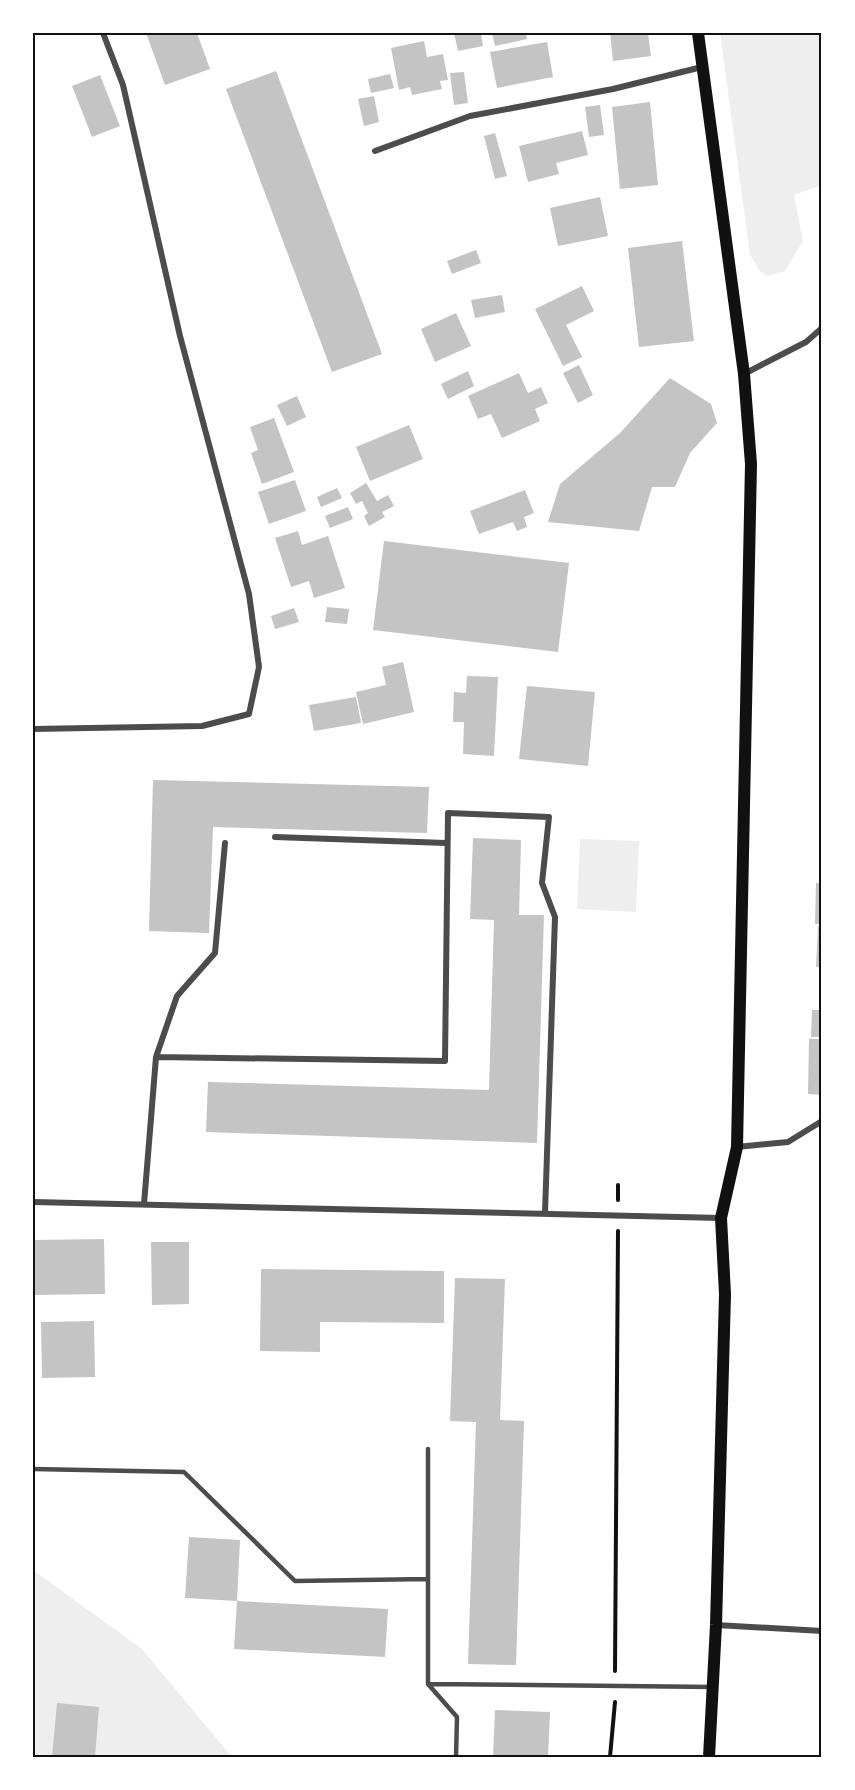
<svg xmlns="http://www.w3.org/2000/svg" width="855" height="1790" viewBox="0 0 855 1790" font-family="Montserrat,sans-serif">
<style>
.green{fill:#eee}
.building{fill:#c4c4c4}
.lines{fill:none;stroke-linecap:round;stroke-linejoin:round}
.path{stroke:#111;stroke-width:4}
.service{stroke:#4c4c4c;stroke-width:4.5}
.minor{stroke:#4c4c4c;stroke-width:6}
.secondary{stroke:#111;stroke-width:12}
.neatline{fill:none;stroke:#111;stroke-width:2}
</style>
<rect width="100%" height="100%" fill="#fff"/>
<path class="green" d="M720,33H822V185L794,195L803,241L785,271L768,276L760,271L750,255Z
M580,839L639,841L636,912L577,909Z
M33,1570L142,1649L232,1757H33Z"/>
<path class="building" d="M146,33H197L210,69L165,85Z
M454,33H481L483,46L458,51Z
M492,33H526L527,39L495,46Z
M610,33H648L651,56L613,61Z
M424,41L427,57L443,54L448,80L440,81L442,89L412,95L410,87L399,90L391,48Z
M547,42L553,77L497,88L490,52Z
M276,71L382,354L332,372L226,89Z
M464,72L468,103L454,105L450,73Z
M390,74L394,88L371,93L368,79Z
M100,75L120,126L92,137L72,86Z
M374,96L379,122L364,126L358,99Z
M650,102L658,185L620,189L612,107Z
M600,105L604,135L589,137L585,107Z
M582,131L588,155L556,163L559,174L528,182L519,146Z
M495,133L507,176L495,179L484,136Z
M600,197L608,236L558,246L550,208Z
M682,241L694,341L639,347L628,248Z
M476,250L481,263L452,274L447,261Z
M582,286L594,311L566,325L582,357L563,366L535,309Z
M502,295L505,312L475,318L471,300Z
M456,313L471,346L435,362L421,329Z
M579,365L593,395L578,403L563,373Z
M468,371L474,386L448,399L441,384Z
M519,373L528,393L541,387L548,403L535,409L540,421L502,438L491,414L478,419L468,396Z
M670,378L711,404L717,423L690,453L675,487H652L639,531L548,522L560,484L620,433Z
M297,396L306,417L287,426L277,405Z
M274,418L294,472L262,484L251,453L258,450L250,427Z
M409,425L423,459L370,481L356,447Z
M295,480L306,511L269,524L258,492Z
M366,483L377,501L388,495L394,506L382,512L385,517L369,526L364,516L368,513L362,501L356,504L350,493Z
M337,488L342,498L321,507L317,497Z
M525,490L534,513L524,517L527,527L517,531L513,522L479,534L470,511Z
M348,507L353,519L330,528L325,516Z
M298,531L302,545L328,536L345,588L314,598L309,581L291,587L275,538Z
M384,541L569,563L558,652L373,630Z
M327,607L349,609L347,624L325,622Z
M294,608L299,622L275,629L271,616Z
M403,662L414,712L363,724L356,692L386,685L382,667Z
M467,676L498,677L494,756L463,754L464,722H453L454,692L466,693Z
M527,686L595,692L588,766L519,759Z
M356,697L361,723L314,731L309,705Z
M153,780L429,787L427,833L213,827L209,933L149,931Z
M473,838L521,840L519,915H544L537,1143L206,1132L208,1082L489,1090L494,920L470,919Z
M816,883H822V924H815Z
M818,926H822V967H816Z
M812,1010H822V1037H811Z
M809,1039H822V1095L808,1094Z
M104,1239L105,1294L33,1295V1240Z
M151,1242H189V1304L152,1305Z
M261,1269L444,1271V1323L320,1322V1352L260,1351Z
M455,1278L505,1279L500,1420L524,1421L516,1665L468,1664L476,1422L450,1421Z
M94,1321L95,1377L42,1378L41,1322Z
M189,1537L240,1540L237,1601L185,1598Z
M237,1601L388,1609L385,1657L234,1649Z
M57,1703L99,1707L95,1757H52Z
M495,1710L550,1712L548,1757H493Z"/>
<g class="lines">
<path class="path" d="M618,1200V1185
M615,1671L618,1231
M610,1757L615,1702"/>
<path class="service" d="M428,1449V1684L457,1717L456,1757
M33,1469L184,1472L295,1581L428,1579
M428,1684L713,1687"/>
<path class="minor" d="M375,151L470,116L613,89L702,67
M744,374L806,342L822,328
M33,729L202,726L249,714L259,667L249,594L180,336L123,85L103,33
M275,837L446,843
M156,1057L445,1061L448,813L549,817L542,883L555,917L545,1213
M737,1147L788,1142L822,1121
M33,1202L721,1218
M144,1204L156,1057L177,996L215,953L225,843
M716,1625L822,1631"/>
<path class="secondary" d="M698,33L744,374L751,464L737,1147L721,1218L725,1294L716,1625L709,1757"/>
</g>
<rect width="855" height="1790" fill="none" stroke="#ffffff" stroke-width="69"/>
<rect x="34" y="34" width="786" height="1722" class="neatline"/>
</svg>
